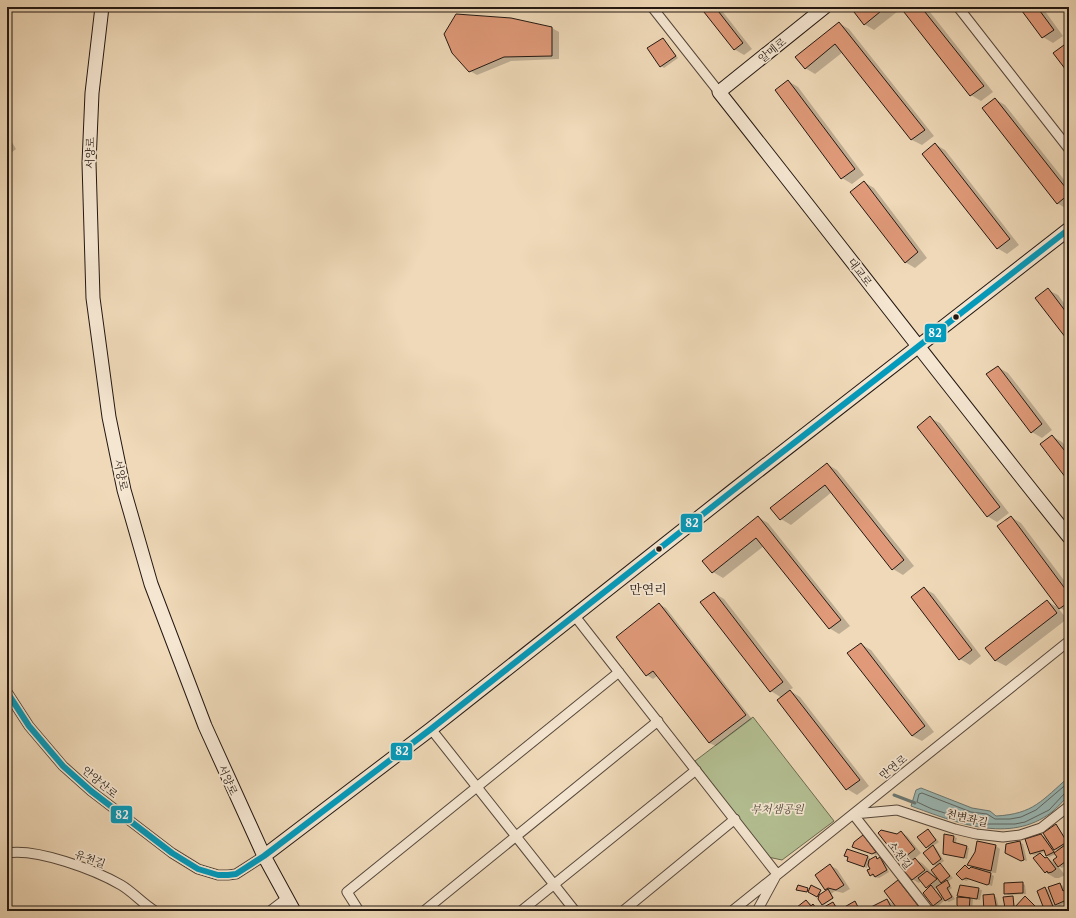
<svg xmlns="http://www.w3.org/2000/svg" width="1076" height="918" viewBox="0 0 1076 918" font-family="'Libre Caslon Text','Noto Serif KR',serif">
<style>
.green{fill:#b4c093;stroke:#6c6c52}
.water{fill:#9bb9b6;stroke:#6b7974}
.shadow{fill:#0003;fill-rule:evenodd}
.lines{fill:none;stroke-linecap:round;stroke-linejoin:round}
.shore{stroke:#5f6864;stroke-width:1}
.stream{stroke:#6b7974;stroke-width:3}
.building{fill:#e09a79;stroke:#231812}
.street-casing{stroke:#56483c;stroke-width:11}
.secondary-casing{stroke:#231812;stroke-width:15}
.street{stroke:#f5e6d1;stroke-width:9}
.secondary{stroke:#f5e6d1;stroke-width:13}
.bus-1-casing{stroke:#f5e6d1;stroke-width:9}
.bus-1{stroke:#049abb;stroke-width:6}
.bus-dot{fill:#231812;stroke:#f5e6d1;stroke-width:1.5}
.labels{text-anchor:middle;dominant-baseline:central;stroke-width:3.5;stroke-linejoin:round;paint-order:stroke}
.street-label{font-size:11px;fill:#231812;stroke:#f5e6d1}
.park-label{font-size:11px;font-style:italic;fill:#4e4a39;stroke:#f5e6d1}
.quarter-label{font-size:13px;fill:#231812;stroke:#f5e6d1}
.line-badge{stroke:#f5e6d1;stroke-width:1.5}
.badge-label{font-size:11px;text-anchor:middle;font-weight:bold;fill:#fff}
</style>
<rect width="100%" height="100%" fill="#efd9b8"/>
<filter id="stains"><feTurbulence type="fractalNoise" baseFrequency=".005" numOctaves="4"/><feColorMatrix values="0 0 0 0 .2 0 0 0 0 .09 0 0 0 0 .02 0 0 0 .5 -.17"/></filter>
<radialGradient id="worn" r=".72"><stop offset=".6" stop-color="#630" stop-opacity="0"/><stop offset="1" stop-color="#630" stop-opacity=".3"/></radialGradient>
<path class="green" d="M753,717L834,821L782,860L768,857L695,761Z"/>
<path class="water" d="M1069,777V795C1063,801 1058,807 1052,812C1009,845 955,822 911,806L916,790L921,788L972,808L990,811L996,816C1034,814 1042,800 1069,777Z"/>
<path class="shadow" d="M702,7H719L752,49L744,55L734,49Z
M862,7H926L993,92L981,101L971,95L902,8L874,30L864,24Z
M1021,7H1042L1063,36L1053,43L1043,37Z
M839,23L849,29L934,136L922,145L912,140L843,52L815,74L805,68Z
M552,28L559,32V59L511,61L477,75L470,71Z
M663,39L678,58L664,68L661,66Z
M788,81L798,87L864,175L852,184L842,178Z
M995,99L1005,105L1069,186V207L1067,209L1057,203Z
M7,134L16,149L7,156Z
M935,144L945,150L1019,245L1007,254L997,248Z
M864,182L874,188L927,258L915,268L905,262Z
M1069,250V257L1065,252Z
M1048,290L1058,295L1069,310V341Z
M998,367L1008,373L1052,430L1042,438L1032,432Z
M930,418L940,423L1009,513L997,522L987,516Z
M1052,436L1062,442L1069,450V480Z
M827,464L837,470L914,566L903,575L893,569L832,492L791,525L781,519L772,508Z
M758,517L768,523L850,626L839,634L829,628L764,546L723,578L713,572Z
M1011,517L1021,523L1069,587V613L1060,608Z
M924,588L934,594L981,656L970,665L960,659Z
M714,593L724,599L793,688L789,690L800,697L869,786L857,795L847,789L782,698L771,691Z
M1047,601L1057,607L1067,619L1006,666L996,661L986,648Z
M659,604L666,608L752,719L716,746L709,743L657,676L653,679L647,675Z
M861,644L871,650L934,732L922,741L912,736Z
M1056,825L1069,843V862L1062,868L1057,865L1065,875L1059,878H1055L1045,872L1040,854L1058,865L1059,857L1056,854L1049,857L1045,852L1034,855L1031,854L1041,835L1048,838ZM1053,848L1058,851L1056,853Z
M928,830L939,842L933,846L936,848L944,861L940,864L953,878L947,882L952,888L949,890L955,899L949,902L945,900L937,907L934,905L929,889L921,881L919,883L912,879L909,865L901,860L897,835L901,832L907,836L921,853L914,859L922,863L940,881L937,867L933,864L930,849L927,847ZM938,887L944,898H943L935,889Z
M863,837L878,854L876,855L857,849Z
M954,837L957,838L955,844L969,848L967,859L944,853Z
M1020,842L1023,844L1027,861L1009,855Z
M996,846L1000,849L996,873L987,872L994,876L992,886L970,879L966,881L963,879L970,870L976,868L969,864Z
M868,857L870,858V861L876,858L883,860L889,872L879,878L874,877L871,875V869L868,864L867,868L851,862Z
M831,866L837,869L850,889L843,893L835,891L831,894L834,898L824,905L818,897L828,891L825,889Z
M898,881L905,885L924,911H900Z
M1022,883L1025,885L1026,894L1008,895L1005,893Z
M1060,884L1063,886L1065,891L1069,890V902L1059,906L1056,904Z
M812,886L821,891L818,897L808,891L798,890H810Z
M959,887L982,890L980,900L973,899L972,911H962L958,898L961,897L958,895Z
M1045,888L1048,890L1056,911H1041L1045,909Z
M993,895L996,897L1000,911H985Z
M1013,897L1015,907L1007,908H1006Z
M887,900L894,904L897,911H874Z
M806,901L820,909L821,911H794Z
M833,903L836,905L840,911H827Z
M855,903L861,911H843Z
M951,906L956,911H946Z"/>
<g class="lines">
<path class="shore" d="M1069,782L1036,810L1021,817L1010,819H995L987,814L971,812L922,793L919,794L917,802L932,809L980,824H1015L1025,822L1049,810L1065,793L1069,792"/>
<path class="stream" d="M894,795L915,803"/>
</g>
<path class="building" d="M700,7H715L743,43L734,50Z
M861,7H886L864,25L854,12Z
M900,7H921L984,86L970,96Z
M1019,7H1037L1054,30L1042,38Z
M456,14L511,18L552,27V56L504,57L469,72L452,53L444,34Z
M839,22L925,130L911,140L835,44L805,69L795,57Z
M663,38L676,56L660,67L647,48Z
M1064,45L1069,51V74L1053,53Z
M788,80L855,169L841,179L775,90Z
M995,98L1069,192V194L1057,204L982,108Z
M935,143L1010,239L997,249L922,154Z
M864,181L918,252L905,263L850,192Z
M1048,288L1069,316V342L1035,298Z
M998,366L1042,424L1031,433L986,374Z
M930,416L1000,507L987,517L917,427Z
M1052,435L1069,456V482L1040,444Z
M827,463L904,560L892,570L825,485L780,520L770,508Z
M758,516L841,620L829,629L756,538L712,573L702,561Z
M1011,516L1069,594V602L1059,609L997,526Z
M924,587L972,650L959,660L911,597Z
M714,592L783,682L770,692L700,602Z
M1047,600L1057,613L995,661L985,648Z
M659,603L746,715L709,743L653,671L646,676L616,637Z
M861,643L925,726L912,736L847,653Z
M790,690L860,780L846,790L777,700Z
M1056,824L1067,842L1054,850L1043,833Z
M928,829L936,840L926,848L917,837Z
M881,830L897,834L901,831L915,849L900,861L878,833Z
M944,834L954,836L953,842L967,846L964,858L943,854Z
M1041,834L1054,852L1046,856L1044,850L1030,854L1025,839Z
M863,835L876,852L872,854L852,847L854,842Z
M977,841L996,845L991,871L967,865L975,852Z
M1020,841L1024,860L1021,861L1005,853L1006,844Z
M1069,842V859L1058,867L1053,860L1057,857L1054,853Z
M933,845L941,859L933,865L923,853Z
M847,849L868,856L864,867L847,861L848,857L844,856Z
M1040,853L1045,858L1047,857L1056,869L1052,872L1048,873L1047,871L1045,873L1033,858Z
M876,856L877,859L880,857L887,870L875,877L873,874L870,876L867,870L870,869L868,865L869,860Z
M915,858L925,870L912,880L902,869Z
M940,863L950,876L941,883L931,870Z
M830,864L844,885L836,890L828,888L825,890L815,875Z
M965,865L969,869L971,867L991,873L989,884L987,885L966,878L962,880L956,874Z
M927,871L937,879L926,888L918,878Z
M898,880L919,907L918,909L899,911L884,891Z
M947,880L950,886L947,888L952,897L945,901L936,887Z
M1023,882V893L1004,894V883Z
M1060,883L1063,891L1068,888L1069,899L1055,905L1048,887Z
M798,885L808,888L807,892L796,890Z
M811,885L821,890L817,897L808,892Z
M931,885L942,899L933,906L923,893Z
M960,885L979,888L977,899L957,896Z
M1045,887L1054,909L1039,911L1044,909L1037,891Z
M828,889L833,898L822,905L818,899L819,895Z
M994,894L997,911H984L983,895Z
M1013,896L1014,907L1005,908L1003,897Z
M1025,896L1039,910L1037,911H1019L1015,907Z
M957,897L970,898L969,911H961L957,905Z
M887,899L891,907L882,911H873L871,907Z
M806,900L811,906L813,904L818,911H792Z
M855,901L860,911H842L841,909Z
M833,902L838,911H826L824,907Z"/>
<g class="lines">
<defs>
<path id="street" d="M652,7L719,92
M958,7L1069,149
M574,615L777,874L757,911
M7,692L29,726L63,766L91,791L172,853L198,869L218,875H228L236,874L264,856
M431,729L575,911
M853,814L929,911
M854,814L897,810L955,829L976,834L1003,837L1020,835L1041,828L1069,806
M7,853C37,848 95,870 121,885C133,892 143,904 155,911
M270,911L287,898
M359,911L347,892L619,672
M424,911L658,721
M521,911L696,770
M623,911L735,819
M732,911L1069,641"/>
<path id="secondary" d="M102,7L92,93L89,163L93,298L109,417L124,490L151,584L205,726L264,856L294,911
M825,7L719,92C836,240 951,390 1069,537
M264,856L431,729L731,492L1069,229"/>
</defs>
<use href="#street" class="street-casing"/>
<use href="#secondary" class="secondary-casing"/>
<use href="#street" class="street"/>
<use href="#secondary" class="secondary"/>
<defs>
<path id="bus-1" d="M7,692L29,726L63,766L91,791L172,853L198,869L218,875H228L236,874L264,856L431,729L731,492L1069,229"/>
</defs>
<use href="#bus-1" class="bus-1-casing"/>
<use href="#bus-1" class="bus-1"/>
</g>
<g class="bus-dot">
<circle cx="956" cy="317" r="3.5"/>
<circle cx="659" cy="549" r="3.5"/>
</g>
<g class="labels">
<g class="street-label">
<text transform="translate(772 50) rotate(-39)">알메로</text>
<text transform="translate(90 153) rotate(-89)">서양로</text>
<text transform="translate(860 272) rotate(53)">대교로</text>
<text transform="translate(121 475) rotate(78)">서양로</text>
<text transform="translate(893 767) rotate(-39)">만연로</text>
<text transform="translate(228 780) rotate(66)">서양로</text>
<text transform="translate(100 782) rotate(40)">안양산로</text>
<text transform="translate(967 818) rotate(13)">천변좌길</text>
<text transform="translate(900 855) rotate(52)">소천길</text>
<text transform="translate(90 859) rotate(20)">유천길</text>
</g>
<g class="park-label">
<text x="777" y="809">부처샘공원</text>
</g>
<g class="quarter-label">
<text x="648" y="589">만연리</text>
</g>
</g>
<g class="line-badge">
<rect x="924" y="323" width="23" height="20" rx="4" fill="#049abb"/>
<rect x="680" y="513" width="23" height="20" rx="4" fill="#049abb"/>
<rect x="390" y="742" width="23" height="19" rx="4" fill="#049abb"/>
<rect x="110" y="805" width="23" height="19" rx="4" fill="#049abb"/>
</g>
<g class="badge-label">
<text x="935" y="337">82</text>
<text x="692" y="527">82</text>
<text x="402" y="755">82</text>
<text x="122" y="819">82</text>
</g>
<rect width="1076" height="918" fill="none" stroke="#efd9b8" stroke-width="24"/>
<rect x="8" y="8" width="1060" height="902" fill="none" stroke="#231812" stroke-width="2"/>
<rect x="12" y="12" width="1052" height="894" fill="none" stroke="#231812"/>
<rect width="100%" height="100%" filter="url(#stains)"/>
<rect width="100%" height="100%" fill="url(#worn)"/>
</svg>
